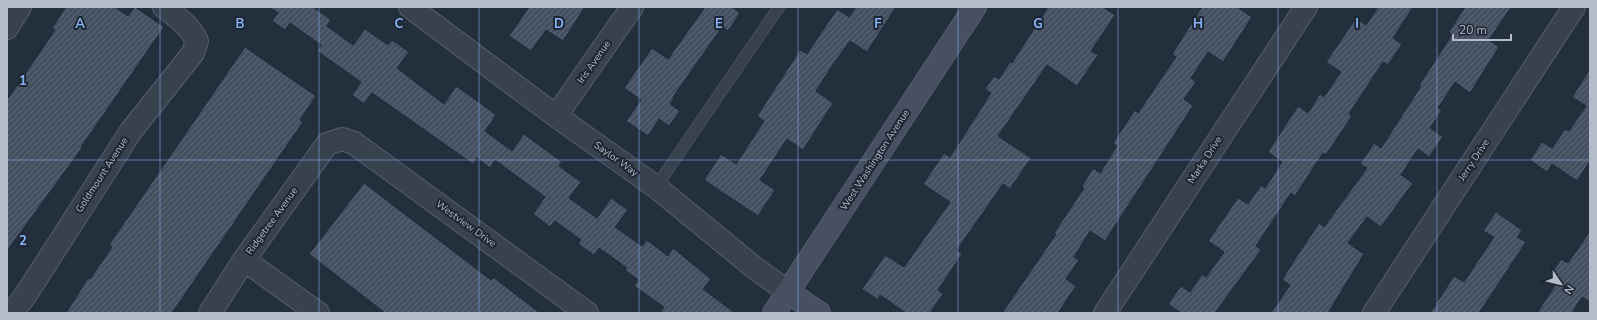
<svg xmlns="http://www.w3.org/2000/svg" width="1597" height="320" viewBox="0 0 1597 320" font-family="'Nunito Sans',sans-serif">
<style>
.building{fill:url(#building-hatch);stroke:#1f2835}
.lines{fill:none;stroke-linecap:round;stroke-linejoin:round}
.lane-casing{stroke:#565f6c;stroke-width:12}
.street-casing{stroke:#565f6c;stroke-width:24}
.secondary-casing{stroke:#565f6c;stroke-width:24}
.lane{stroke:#38414e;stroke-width:11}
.street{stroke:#38414e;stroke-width:22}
.secondary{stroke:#465061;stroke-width:22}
.grid{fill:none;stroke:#8ab4f8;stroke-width:1;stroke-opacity:0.55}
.labels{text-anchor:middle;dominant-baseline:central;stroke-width:4;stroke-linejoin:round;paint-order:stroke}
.street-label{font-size:10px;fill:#b4bcc9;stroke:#1d2633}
.grid-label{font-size:13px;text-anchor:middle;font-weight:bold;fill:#8ab4f8;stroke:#1d2633;stroke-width:4;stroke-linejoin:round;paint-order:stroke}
</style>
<defs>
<pattern id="building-hatch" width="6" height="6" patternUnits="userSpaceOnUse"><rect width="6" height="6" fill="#455162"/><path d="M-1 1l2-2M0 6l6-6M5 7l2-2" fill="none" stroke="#5d6877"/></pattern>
</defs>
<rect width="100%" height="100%" fill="#242f3e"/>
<path class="building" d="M66,7H115L128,16L135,7L164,27L81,147L82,148L7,251V100L55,30L52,28Z
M269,7H313L331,20L327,26L353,45L365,29L388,45L392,40L409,52L397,68L444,104L456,86L480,103L496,115L485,131L512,151L524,134L562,162L559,166L581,182L569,198L597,218L611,198L628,210L615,227L642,246L647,240L668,256L673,248L711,279L703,289L735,313H660L664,307L634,286L638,280L625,270L627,268L599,248L594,255L578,244L581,240L555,221L550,227L533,214L545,197L495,160L490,168L477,158L473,164L372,93L364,104L352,95L361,82L317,51L321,45L290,23L285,30L272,21L278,13Z
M529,7H585L563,41L546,30L531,51L509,36Z
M705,7H732L740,13L728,31L722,27L673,97L674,98L670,104L680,111L669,126L659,119L648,136L626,121L641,100L624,88L652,48L668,59Z
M856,7H896L867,52L850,41L834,63L816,91L833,103L803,150L787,139L760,180L775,190L758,216L704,180L721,154L736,164L764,121L757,116L800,50L807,54L837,9L849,17Z
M1048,7H1103L1115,15L1091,51L1098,55L1077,86L1047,65L998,136L1031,158L1010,189L1003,184L957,250L962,254L938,290L943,294L930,313H906L880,295L878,300L862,289L885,255L904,267L950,202L923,184L944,153L950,157L991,93L985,89L994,76L999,79L1010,62L1012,63Z
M1202,7H1237L1252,17L1223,62L1208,52L1191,78L1196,82L1184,99L1193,106L1105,241L1090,231L1074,257L1079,260L1066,279L1076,286L1058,313H1002L1056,234L1054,233L1084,188L1082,186L1093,168L1100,173L1117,146L1113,143L1135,110L1138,113L1176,57L1172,54Z
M1378,7H1413L1393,38L1402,44L1388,65L1383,62L1349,114L1352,116L1326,155L1323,153L1295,196L1291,193L1256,246L1261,250L1215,313H1181L1168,304L1181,286L1190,292L1202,274L1206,277L1224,252L1208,241L1238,198L1248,204L1261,185L1265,188L1282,162L1268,152L1298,106L1308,113L1320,94L1324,97L1341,72L1326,62L1356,18L1366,25Z
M1465,7H1511L1489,40L1499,47L1470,93L1455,82L1438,108L1442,110L1430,128L1443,137L1429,157L1418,149L1401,175L1413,183L1381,227L1367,217L1348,243L1364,254L1328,313H1271L1290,285L1282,280L1295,259L1319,223L1324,227L1367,168L1360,164L1374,143L1381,148L1421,86L1419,85L1452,35L1449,32Z
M245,47L316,96L300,120L303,122L172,313H66L88,278L90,279L112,247L109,245Z
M1590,69V161L1577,181L1552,164L1547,172L1530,160L1542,142L1552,148L1565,129L1569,131L1586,106L1572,97Z
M364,183L491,280L493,277L540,313H385L309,254Z
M1496,212L1522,230L1517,237L1526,242L1479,313H1430L1454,276L1464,282L1481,256L1494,237L1483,231Z
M1590,231V302L1582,297L1572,313H1537L1558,281L1550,276L1561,259L1568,263Z"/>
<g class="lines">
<defs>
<path id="lane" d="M656,187L779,7"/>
<path id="street" d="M410,7L556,116L656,187L756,269L788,292
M7,28L20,7
M556,116L632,7
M244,260L318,313
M12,313L25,296L131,131L193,53L197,41C189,25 177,17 164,7
M210,313L244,260L327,144L342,139L354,143L587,313
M1105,313L1306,7
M1374,313L1574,7"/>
<path id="secondary" d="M788,292L819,313
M774,313L975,7"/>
</defs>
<use href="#lane" class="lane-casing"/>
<use href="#street" class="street-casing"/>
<use href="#secondary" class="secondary-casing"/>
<use href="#lane" class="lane"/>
<use href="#street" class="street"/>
<use href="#secondary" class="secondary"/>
</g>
<path class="grid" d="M160,7V313M319,7V313M479,7V313M639,7V313M798,7V313M958,7V313M1118,7V313M1278,7V313M1437,7V313M7,160H1590"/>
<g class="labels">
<g class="street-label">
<text transform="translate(594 62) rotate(-55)">Iris Avenue</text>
<text transform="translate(616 159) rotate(36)">Saylor Way</text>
<text transform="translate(875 160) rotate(-57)">West Washington Avenue</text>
<text transform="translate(1205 160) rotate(-57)">Marka Drive</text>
<text transform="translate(1474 160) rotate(-57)">Jerry Drive</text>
<text transform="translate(102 175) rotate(-57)">Goldmount Avenue</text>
<text transform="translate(272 221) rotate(-54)">Ridgetree Avenue</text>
<text transform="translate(466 224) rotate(36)">Westview Drive</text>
</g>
</g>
<g class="grid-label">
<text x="80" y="28">A</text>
<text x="240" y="28">B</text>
<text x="399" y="28">C</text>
<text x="559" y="28">D</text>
<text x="719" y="28">E</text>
<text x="878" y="28">F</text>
<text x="1038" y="28">G</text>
<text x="1198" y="28">H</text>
<text x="1357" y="28">I</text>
<text x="23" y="85">1</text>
<text x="23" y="245">2</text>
</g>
<rect width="1597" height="320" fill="none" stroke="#b4bcc9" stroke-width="16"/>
<g transform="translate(1561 284) rotate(125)" stroke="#1d2633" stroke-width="3" paint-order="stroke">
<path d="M0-3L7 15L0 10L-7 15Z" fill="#b4bcc9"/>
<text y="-6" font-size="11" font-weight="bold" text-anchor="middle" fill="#b4bcc9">N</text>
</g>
<path d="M1453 34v6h58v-6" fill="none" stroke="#b4bcc9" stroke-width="2"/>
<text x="1459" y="34" font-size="12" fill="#b4bcc9" stroke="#1d2633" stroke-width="3" paint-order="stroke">20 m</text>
</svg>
